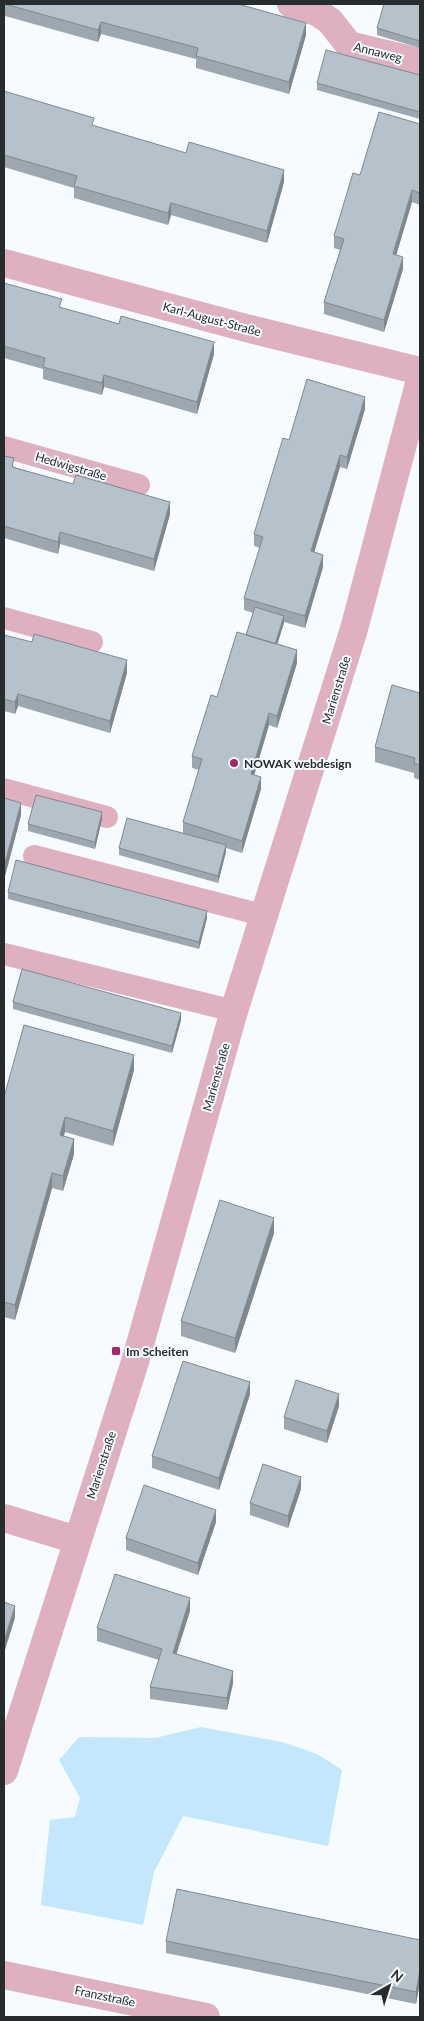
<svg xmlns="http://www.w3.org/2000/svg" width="424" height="2021" viewBox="0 0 424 2021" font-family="Lato,sans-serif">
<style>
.green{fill:#c3e7fd}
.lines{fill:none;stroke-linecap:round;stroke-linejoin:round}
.lane{stroke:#deb0c0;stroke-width:22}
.street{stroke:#deb0c0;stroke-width:28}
.wall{fill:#9da7af}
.shaded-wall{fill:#7f888e}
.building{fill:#b6c2cb;stroke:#7f888e}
.poi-dot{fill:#ac2469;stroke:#f6fbff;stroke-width:2}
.labels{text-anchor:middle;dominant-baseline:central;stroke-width:4;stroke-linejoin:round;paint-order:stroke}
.street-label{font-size:12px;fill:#272c2f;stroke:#f6fbff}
.poi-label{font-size:12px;font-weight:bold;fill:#272c2f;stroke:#f6fbff;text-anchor:start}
</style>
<rect width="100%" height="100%" fill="#f6fbff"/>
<path class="green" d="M201,1727L282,1742L317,1754L342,1770L328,1846L183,1816L154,1872L143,1925L41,1905L50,1820L75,1817L80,1798L59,1760L79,1737L155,1738Z"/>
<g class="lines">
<path class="lane" d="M4,447L139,485
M4,618L92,642
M4,789L107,817
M34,856L266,916
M4,954L234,1011"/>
<path class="street" d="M291,4L317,12L330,21L349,45L420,62
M4,263L246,328L420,371
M4,1518L77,1540
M4,1771L135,1362L234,1011L354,629L420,380
M4,1975L206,2017"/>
</g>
<path class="wall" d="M5,4L306,35L289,94L196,68V59L101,34L98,42L5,16Z
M420,4V48L377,35V28Z
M420,75V119L317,90V83Z
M4,91L94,126L284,182L267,243L171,215L168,225L74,198V188L4,167Z
M420,124V205L412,202L396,255L403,269L384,332L324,314V302L340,250L334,248V236L360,175Z
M4,283L62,308L214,354L197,414L104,387L102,395L43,379V369L4,358Z
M365,409L347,469L340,467L314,552L323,567L305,628L284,622L277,644L297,663L277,728L269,725L254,775L261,789L242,853L226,848V852L218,883L119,855V848L183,833V822L199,770L192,768V756L217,697L246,635L253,613L244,610V598L260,548L254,546V534L289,440Z
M4,456L14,467L170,514L154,571L60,544L58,554L4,538Z
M4,635L127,673L110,733L18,706L15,714L4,711Z
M420,693V780L414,778V773L375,762V747Z
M4,798L21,815L5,876L4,875Z
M102,819L95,849L28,831V824Z
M8,892L207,918L199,949L8,899Z
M13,1002L181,1020L172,1053L13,1009Z
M134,1070L113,1146L65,1132L63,1136L74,1154L63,1191L52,1188L15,1320L4,1317V1097Z
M274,1233L235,1353L181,1336V1321Z
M250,1394L219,1490L152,1468V1456Z
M339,1406L327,1443L284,1429V1417Z
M301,1489L288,1528L250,1515V1503Z
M216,1522L198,1575L126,1550V1538Z
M190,1611L176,1654L233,1683L227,1710L150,1699V1687L159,1660L97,1641V1628Z
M420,1940V1982L416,2004L166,1953V1941Z"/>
<path class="shaded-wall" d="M101,22V34L98,42V30Z
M306,23V35L289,94V82Z
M284,170V182L267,243V231Z
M412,190V202L393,266V254Z
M171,203V215L168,225V213Z
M403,257V269L384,332V320Z
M214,342V354L197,414V402Z
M104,375V387L102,395V383Z
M365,397V409L347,469V457Z
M340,455V467L311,563V551Z
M170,502V514L154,571V559Z
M60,532V544L58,554V542Z
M323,555V567L305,628V616Z
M284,616V623L274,655V648Z
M297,650V663L277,728V716Z
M127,660V673L110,733V721Z
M18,694V706L15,714V702Z
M269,713V725L251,786V774Z
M261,777V789L242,853V841Z
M21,803V815L5,876V863Z
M102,812V819L95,849V842Z
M226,845V852L218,883V876Z
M207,911V918L199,949V942Z
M181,1013V1020L172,1053V1046Z
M134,1055V1070L113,1146V1131Z
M65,1117V1132L60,1150V1135Z
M74,1139V1154L63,1191V1176Z
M52,1173V1188L15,1320V1305Z
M274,1218V1233L235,1353V1338Z
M250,1382V1394L219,1490V1478Z
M339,1394V1406L327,1443V1431Z
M301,1477V1489L288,1528V1516Z
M216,1510V1522L198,1575V1563Z
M190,1598V1611L173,1665V1653Z
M15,1606V1618L4,1653V1641Z
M233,1671V1683L227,1710V1698Z
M420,1970V1982L416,2004V1992Z"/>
<path class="building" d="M5,4H238L306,23L289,82L196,56L198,48L101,22L98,30Z
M384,4H420V41L377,28Z
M326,50L420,75V112L317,83Z
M4,91L94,118L92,125L186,153L189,142L284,170L267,231L171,203L168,213L74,186L77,176L4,155Z
M379,112L420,124V193L412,190L393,254L403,257L384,320L324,302L344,239L334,236L353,173L360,175Z
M4,283L62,299L59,307L88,315L119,324L121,316L214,342L197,402L104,375L102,383L43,367L45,358L4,346Z
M307,379L365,397L347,457L340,455L311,551L323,555L305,616L244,598L263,537L254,534L283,438L289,440Z
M4,456L14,458L12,467L73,484L76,475L170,502L154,559L60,532L58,542L4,526Z
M255,607L284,616L275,644L246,635Z
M237,632L297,650L277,716L269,713L251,774L261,777L242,841L183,822L202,759L192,756L211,695L217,697Z
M34,634L127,660L110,721L18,694L15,702L4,699V635L32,642Z
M392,685L420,693V765L414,763L415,758L375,747Z
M36,795L102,812L95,842L28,824Z
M4,798L21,803L5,863H4Z
M127,818L226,845L218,876L119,848Z
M16,860L207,911L199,942L8,892Z
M22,969L181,1013L172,1046L13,1002Z
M24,1025L134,1055L113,1131L65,1117L60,1135L74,1139L63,1176L52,1173L15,1305L4,1302V1097Z
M220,1200L274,1218L235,1338L181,1321Z
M183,1361L250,1382L219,1478L152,1456Z
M296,1380L339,1394L327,1431L284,1417Z
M263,1464L301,1477L288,1516L250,1503Z
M144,1485L216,1510L198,1563L126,1538Z
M115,1574L190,1598L173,1653L233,1671L227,1698L150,1687L162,1649L97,1628Z
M4,1602L15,1606L4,1641Z
M177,1889L420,1940V1970L416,1992L166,1941Z"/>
<g class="poi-dot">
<circle cx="234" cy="763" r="5"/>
<rect x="111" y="1346" width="10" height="10" rx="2.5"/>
</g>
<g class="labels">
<g class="street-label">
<text transform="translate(378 52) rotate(14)">Annaweg</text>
<text transform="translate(212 319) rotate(15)">Karl-August-Straße</text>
<text transform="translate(71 466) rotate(16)">Hedwigstraße</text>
<text transform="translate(336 690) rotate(-73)">Marienstraße</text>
<text transform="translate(216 1077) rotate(-74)">Marienstraße</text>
<text transform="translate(101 1465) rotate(-72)">Marienstraße</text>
<text transform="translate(105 1996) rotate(12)">Franzstraße</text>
</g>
<g class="poi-label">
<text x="244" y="763">NOWAK webdesign</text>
<text x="126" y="1351">Im Scheiten</text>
</g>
</g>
<rect width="424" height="2021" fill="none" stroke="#272c2f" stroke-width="10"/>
<g transform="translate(389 1986) rotate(39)" stroke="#f6fbff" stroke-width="4" paint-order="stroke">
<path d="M0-4L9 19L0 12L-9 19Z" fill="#272c2f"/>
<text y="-8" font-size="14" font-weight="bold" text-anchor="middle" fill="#272c2f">N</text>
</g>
</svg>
